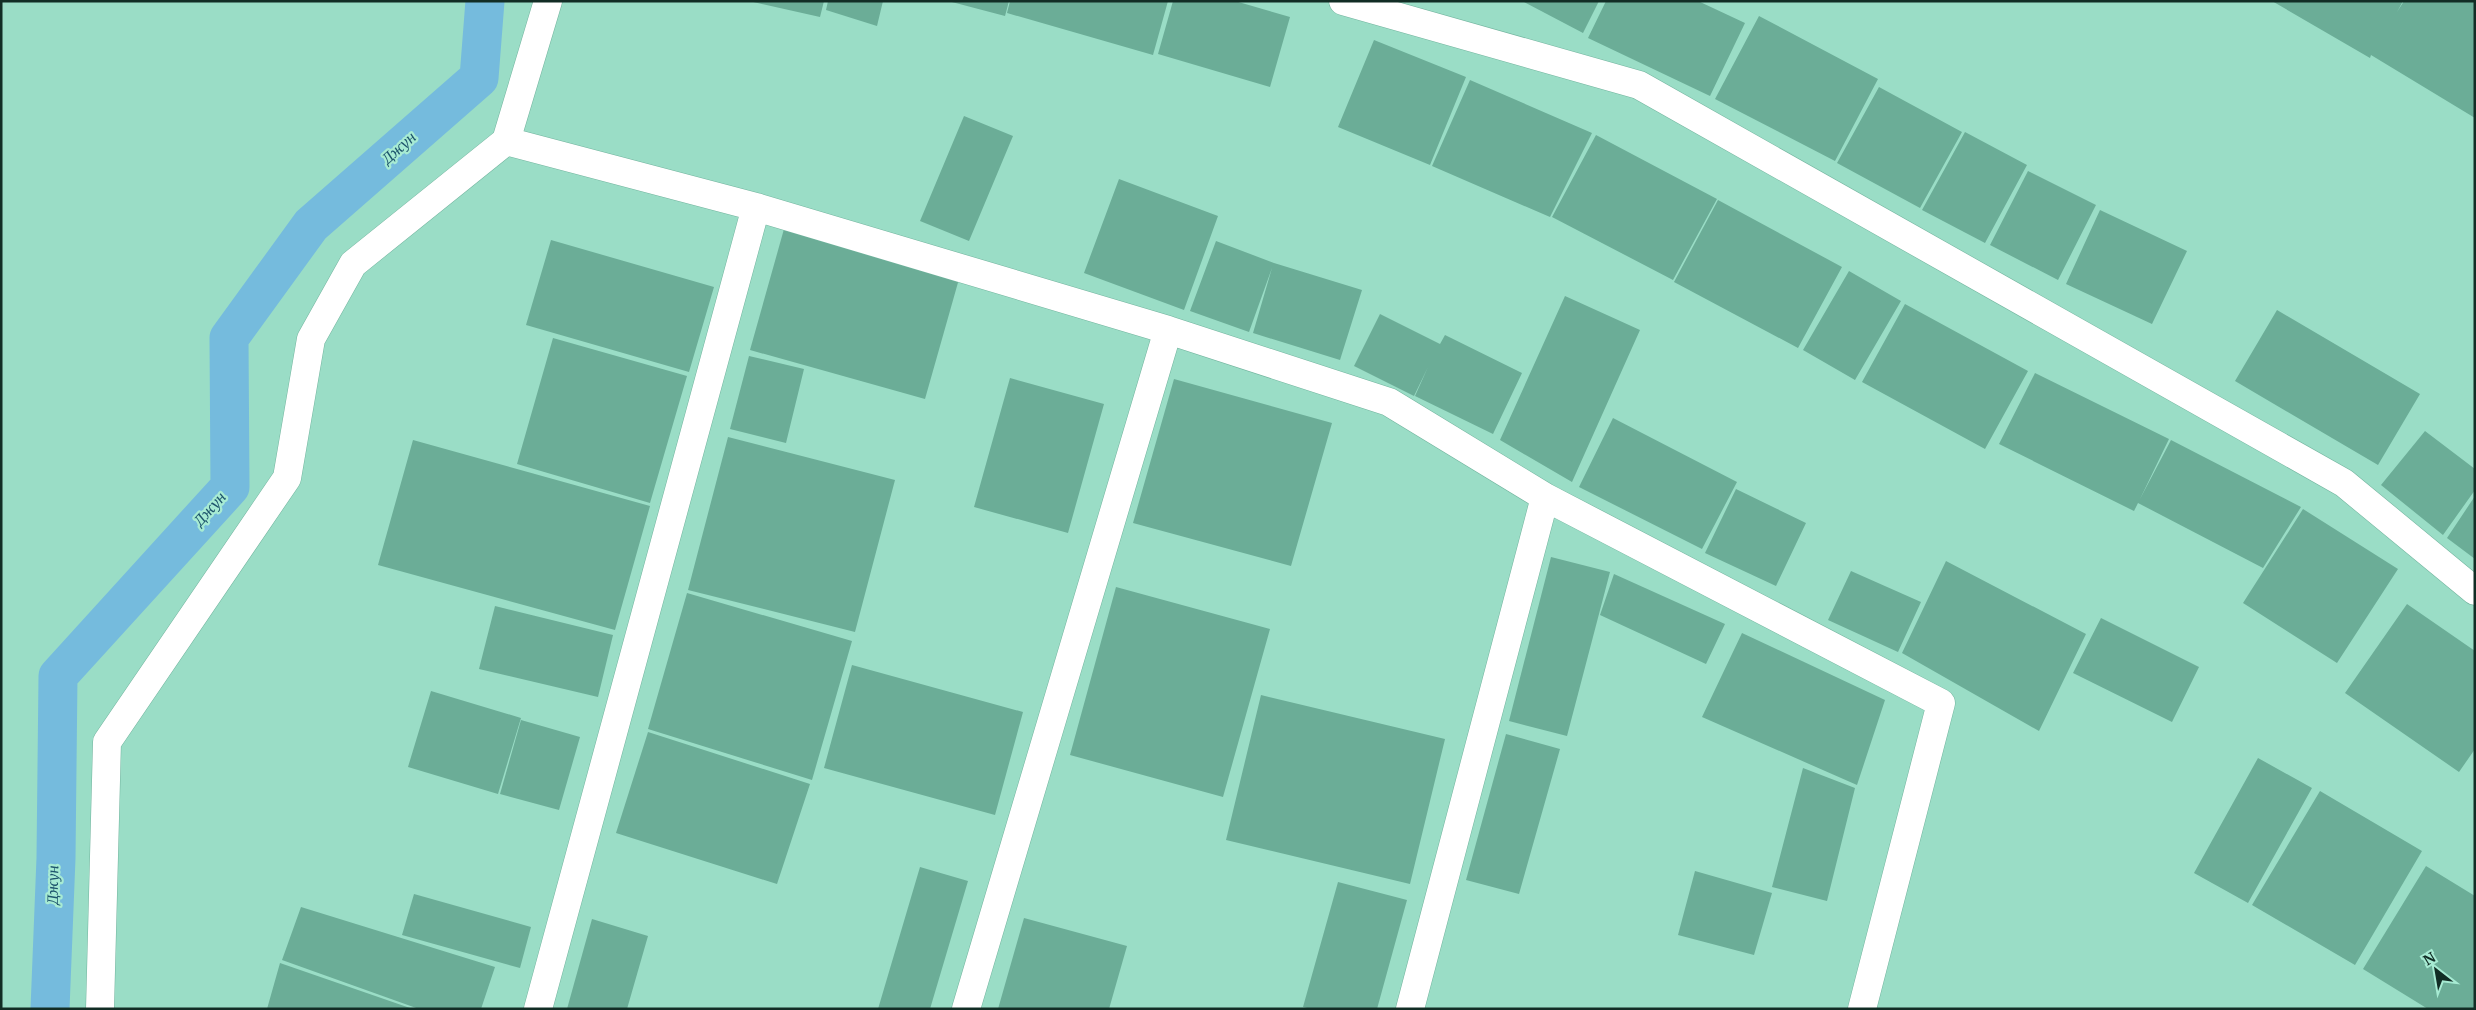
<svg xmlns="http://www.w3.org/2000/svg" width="2476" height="1010" viewBox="0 0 2476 1010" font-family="Merriweather,serif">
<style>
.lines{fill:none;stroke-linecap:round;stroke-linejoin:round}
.canal{stroke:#75bbdd;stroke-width:39}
.building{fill:#6bad97}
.minor-casing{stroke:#72b49e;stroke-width:29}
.minor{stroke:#fff;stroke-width:28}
.labels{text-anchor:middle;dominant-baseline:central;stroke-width:4.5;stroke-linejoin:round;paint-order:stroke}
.water-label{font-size:14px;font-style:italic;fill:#1e556d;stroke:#a7ebd3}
</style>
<rect width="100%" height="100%" fill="#9addc6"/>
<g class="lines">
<path class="canal" d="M50,1009L56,858L58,676L230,487L229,338L311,225L479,78L485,1"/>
</g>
<path class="building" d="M749,1H824L820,17Z
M828,1H883L877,26L826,10Z
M948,1H1009L1005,16Z
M1010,1H1168L1153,55L1007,13Z
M1173,1H1235L1290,17L1270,87L1158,54Z
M1522,1H1599L1583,33Z
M1606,1H1698L1745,23L1710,96L1588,38Z
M2272,1H2403L2397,12L2404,1H2475V118L2371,55L2370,58Z
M1759,16L1878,79L1835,161L1715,99Z
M1374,40L1466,77L1430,165L1338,127Z
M1470,80L1592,133L1550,217L1432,166Z
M1879,87L1962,132L1920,208L1837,163Z
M964,116L1013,136L969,241L920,221Z
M1965,132L2027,165L1985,243L1922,210Z
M1596,135L1717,199L1673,280L1552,217Z
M2028,171L2096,205L2058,280L1990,245Z
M1119,179L1218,216L1184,310L1084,273Z
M1718,200L1842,267L1798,348L1674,282Z
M2100,210L2187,251L2152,324L2066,284Z
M784,229L959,279L925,399L750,350Z
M551,240L714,287L689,372L526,325Z
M1216,241L1274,263L1362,290L1340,360L1253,333L1272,268L1249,332L1190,311Z
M1849,271L1901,301L1855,380L1803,350Z
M1565,296L1640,330L1572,482L1500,440Z
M1905,304L2028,371L1985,449L1862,382Z
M2277,310L2420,394L2378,465L2235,381Z
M1380,314L1440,344L1445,335L1522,373L1493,434L1415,396L1428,367L1414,396L1354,366Z
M553,338L687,376L650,503L517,464Z
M749,356L804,369L786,443L730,429Z
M2035,373L2169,439L2140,499L2171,440L2301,507L2263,568L2138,503L2134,511L1999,444Z
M1010,378L1104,404L1068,533L974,507Z
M1174,379L1332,423L1291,566L1133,523Z
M1613,418L1737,482L1702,549L1579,487Z
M2425,431L2475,469V490L2443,535L2381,485Z
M728,437L895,480L855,632L688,590Z
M413,440L650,506L615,630L378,565Z
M1736,489L1806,523L1776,586L1705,553Z
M2475,496V559L2447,538Z
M2303,509L2398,569L2337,663L2243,603Z
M1551,557L1610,572L1567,736L1509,721Z
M1946,561L2086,634L2039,731L1902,653Z
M1851,571L1921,602L1898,652L1828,620Z
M1614,574L1725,624L1706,664L1600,615Z
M1116,587L1270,629L1223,797L1070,755Z
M687,593L852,641L812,780L648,729Z
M2407,604L2475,651V749L2459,772L2345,693Z
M495,606L613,635L598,697L479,669Z
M2101,618L2199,667L2172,722L2073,673Z
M1742,633L1885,700L1857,785L1702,717Z
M852,665L1023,712L995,815L824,768Z
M431,691L521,718L498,794L408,767Z
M1261,695L1445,739L1410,884L1226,840Z
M521,720L580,737L559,810L500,794Z
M648,732L810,784L777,884L616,833Z
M1506,734L1560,749L1519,894L1466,880Z
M2258,758L2312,788L2248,903L2194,873Z
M1803,768L1855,788L1827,901L1772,887Z
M2320,791L2422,851L2355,965L2252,905Z
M2426,866L2475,896V1009H2428L2363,969Z
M920,867L968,881L930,1009H878Z
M1695,871L1772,893L1754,955L1678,935Z
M1338,882L1407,900L1377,1009H1311L1303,1007Z
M414,894L531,927L520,968L402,935Z
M301,907L495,967L481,1009H419L282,960Z
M1024,918L1127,946L1109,1009H998Z
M592,919L648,936L627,1009H567Z
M280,963L410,1008V1009H267Z"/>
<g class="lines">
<defs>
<path id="minor" d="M1343,1L1639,85L2344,483L2475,591
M506,141L756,207L1168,330L1389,402L1545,497L1941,703L1862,1009
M100,1009L107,742L287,478L311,339L353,264L506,141L548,1
M538,1009L756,207
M966,1009L1168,330
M1410,1009L1545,497"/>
</defs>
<use href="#minor" class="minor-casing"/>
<use href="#minor" class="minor"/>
</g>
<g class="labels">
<g class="water-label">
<text transform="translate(399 148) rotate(-41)">Джун</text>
<text transform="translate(210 509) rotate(-48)">Джун</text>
<text transform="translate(53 885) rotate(-89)">Джун</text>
</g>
</g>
<rect width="2476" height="1010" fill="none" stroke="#122d25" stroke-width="5"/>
<g transform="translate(2436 970) rotate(329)" stroke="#a7ebd3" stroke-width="4" paint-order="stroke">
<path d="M0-4L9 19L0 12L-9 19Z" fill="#122d25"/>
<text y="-8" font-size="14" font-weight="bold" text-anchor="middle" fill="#122d25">N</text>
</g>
</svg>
